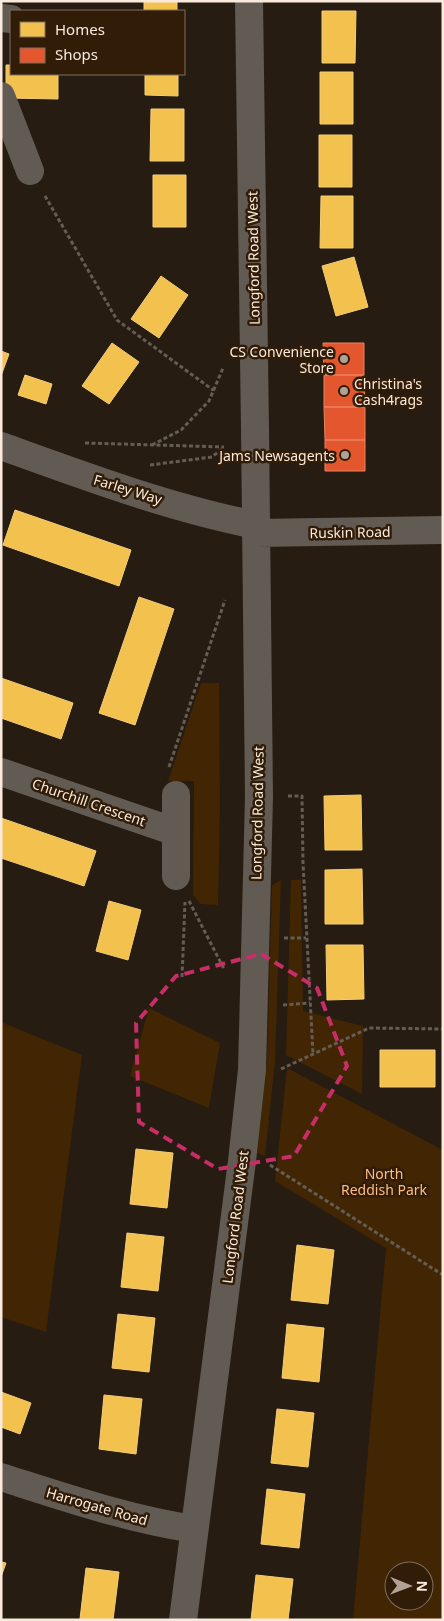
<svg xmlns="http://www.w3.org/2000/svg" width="444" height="1621" viewBox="0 0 444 1621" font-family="'Noto Sans',sans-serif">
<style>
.green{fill:#422503;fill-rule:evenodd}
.homes{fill:#f2c14e;stroke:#f4cd79}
.shops{fill:#e4572e;stroke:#ea8362}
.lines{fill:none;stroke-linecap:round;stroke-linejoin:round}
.path{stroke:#635d55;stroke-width:3;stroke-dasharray:4 2.5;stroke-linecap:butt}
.minor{stroke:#625b54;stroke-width:28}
.marked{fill:none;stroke:#c82d68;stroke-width:4;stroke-dasharray:10 6;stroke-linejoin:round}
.poi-dot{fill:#b0a296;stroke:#311c07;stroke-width:2}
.labels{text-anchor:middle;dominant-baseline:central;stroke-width:5;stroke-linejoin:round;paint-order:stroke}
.street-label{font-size:14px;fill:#f9eadd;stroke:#311c07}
.poi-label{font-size:14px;fill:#f9eadd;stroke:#311c07;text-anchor:end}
.park-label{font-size:14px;fill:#febd83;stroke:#311c07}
</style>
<rect width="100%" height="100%" fill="#271c11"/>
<path class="green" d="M201,683H219L220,806L218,905L200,904L193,895L194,781H168Z
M281,880L275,1062L265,1156L257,1153L267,1062L272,885Z
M291,880H301L303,1011L363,1026L362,1094L286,1055Z
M149,1008L220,1043L209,1108L130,1076Z
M1,1022L82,1055L46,1332L1,1317Z
M287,1068L443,1150V1620H353L386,1248L275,1181ZM394,1571H424V1601H394Z"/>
<path class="homes" d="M144,1H177V11H144Z
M322,11H356L355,63H322Z
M6,65H11V74H58V99L6,98Z
M320,72H353V124H320Z
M145,74H178V96L145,95Z
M151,109H184V161H150Z
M319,135H352V187H319Z
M153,175H186V227H153Z
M321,196H353V248H320Z
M354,257L368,307L336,316L322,266Z
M161,276L188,295L159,338L131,319Z
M112,343L139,362L109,404L82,386Z
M1,351L9,354L1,376Z
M25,375L52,384L46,404L18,395Z
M15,510L131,550L119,586L3,545Z
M139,597L174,609L135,725L99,713Z
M1,678L73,703L61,739L1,718Z
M361,795L362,850H325L324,796Z
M1,818L96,851L84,886L1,858Z
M362,869L363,924H325V870Z
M109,901L141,910L128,960L96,951Z
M326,945H363L364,999L327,1000Z
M380,1050H435V1087H380Z
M136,1149L173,1153L167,1208L130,1204Z
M127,1233L164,1237L158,1291L121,1287Z
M297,1245L334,1250L328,1304L291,1300Z
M118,1314L155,1318L149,1372L112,1368Z
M287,1324L324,1328L319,1382L282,1378Z
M1,1392L31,1403L20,1434L1,1427Z
M104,1395L142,1399L136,1454L99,1449Z
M277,1409L314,1413L308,1467L271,1463Z
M267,1489L305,1494L299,1548L261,1544Z
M1,1562L6,1563L1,1577Z
M86,1568L119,1572L113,1620L80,1619Z
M256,1575L293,1579L288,1620H251Z"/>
<path class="shops" d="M323,343H364V375H324Z
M324,375H364L365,407H324Z
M324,407H365V440H325Z
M325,440H365V471H325Z"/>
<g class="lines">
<path class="path" d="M45,196L117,320L213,390
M85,443L224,447
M152,445L181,430L209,401L223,368
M150,465L212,457L224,447
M169,767L225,600
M288,796H302L303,863L313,1054
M189,901L224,969
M284,938H306
M182,977L185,902
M283,1005L310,1003
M281,1069L369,1028L443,1029
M270,1165L443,1275"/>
<path class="minor" d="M1,18L11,19
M1,96L30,171
M1,446C84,476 170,508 256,525
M257,533L443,530
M1,772L176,832V876
M176,832V795
M1,1477C64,1497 128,1519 194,1529
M183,1620L242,1161L252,1070L259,797L255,429L249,1"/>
</g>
<path class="marked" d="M261,954L317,988L347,1066L294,1156L218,1169L139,1122L136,1023L176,976Z"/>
<g class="poi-dot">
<circle cx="344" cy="359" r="5"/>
<circle cx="344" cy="391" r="5"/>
<circle cx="345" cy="455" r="5"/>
</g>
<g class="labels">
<g class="street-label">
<text transform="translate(253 258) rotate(-91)">Longford Road West</text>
<text transform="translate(128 489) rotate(17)">Farley Way</text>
<text transform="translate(350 532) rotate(-1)">Ruskin Road</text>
<text transform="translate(89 802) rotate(19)">Churchill Crescent</text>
<text transform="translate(257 813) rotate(-89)">Longford Road West</text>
<text transform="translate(235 1217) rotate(-83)">Longford Road West</text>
<text transform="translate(97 1506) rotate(16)">Harrogate Road</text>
</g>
<g class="poi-label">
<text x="334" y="351">CS Convenience<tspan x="334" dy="16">Store</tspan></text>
<text x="354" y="383" text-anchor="start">Christina's<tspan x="354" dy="16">Cash4rags</tspan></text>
<text x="335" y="455">Jams Newsagents</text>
</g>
<g class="park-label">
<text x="384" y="1173">North<tspan x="384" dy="16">Reddish Park</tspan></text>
</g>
</g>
<rect width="444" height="1621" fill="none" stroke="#f9eadd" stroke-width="5"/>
<rect x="10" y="10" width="175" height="65" fill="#311c07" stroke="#816e5d"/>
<rect x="20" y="22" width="25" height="15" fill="#f2c14e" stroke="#816e5d"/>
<text x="55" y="35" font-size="15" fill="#f9eadd">Homes</text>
<rect x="20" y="48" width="25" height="15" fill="#e4572e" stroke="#816e5d"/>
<text x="55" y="60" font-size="15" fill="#f9eadd">Shops</text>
<g transform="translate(409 1586) rotate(91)"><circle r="24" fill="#311c07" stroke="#816e5d"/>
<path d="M0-4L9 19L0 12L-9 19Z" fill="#b0a296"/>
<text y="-8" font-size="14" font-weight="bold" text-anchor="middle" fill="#f9eadd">N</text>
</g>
</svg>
